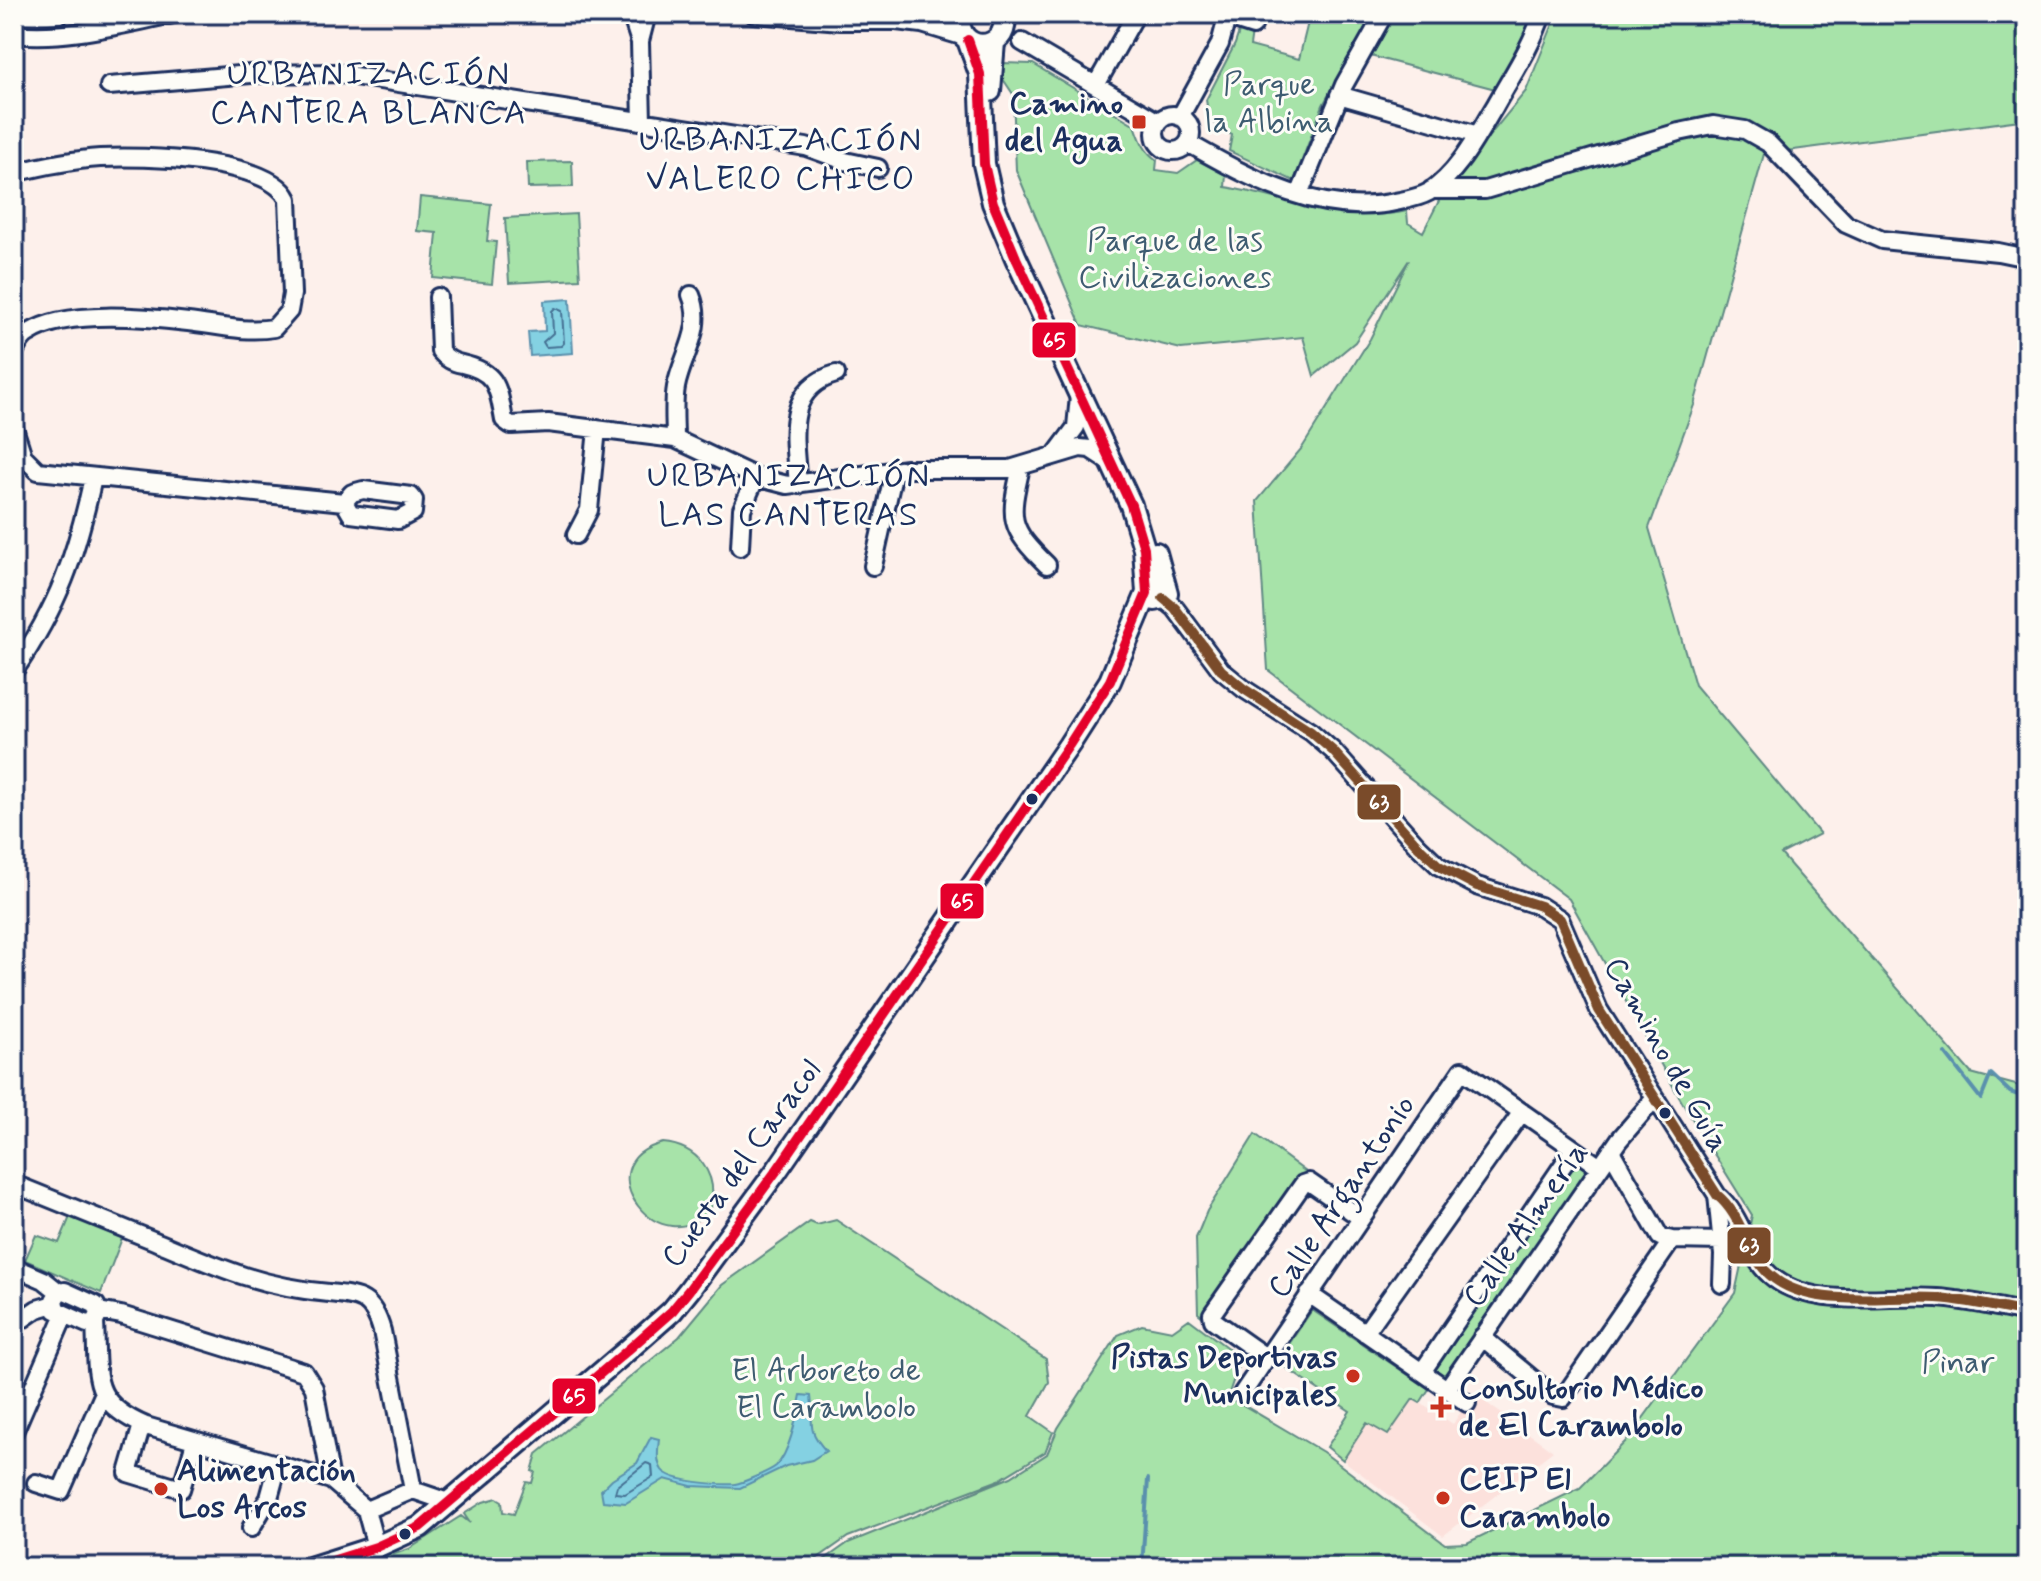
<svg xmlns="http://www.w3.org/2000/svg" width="2041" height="1581" viewBox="0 0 2041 1581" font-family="Mynerve,sans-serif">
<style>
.built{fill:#fce1dc}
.green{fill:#a7e3a9;stroke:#618984;stroke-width:2}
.water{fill:#84d1e2;stroke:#5a90ad;stroke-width:2}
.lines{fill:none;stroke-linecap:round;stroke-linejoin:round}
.shore{stroke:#457093;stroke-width:2}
.stream{stroke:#5a90ad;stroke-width:4}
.minor-casing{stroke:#1b2f5e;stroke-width:22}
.major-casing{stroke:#1b2f5e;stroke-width:26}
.minor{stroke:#fdfcf7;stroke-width:16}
.major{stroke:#fdfcf7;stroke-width:20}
.bus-1-casing{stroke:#fdfcf7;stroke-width:16}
.bus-2-casing{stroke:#fdfcf7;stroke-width:16}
.bus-1{stroke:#e4002b;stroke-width:10}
.bus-2{stroke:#7a4b2a;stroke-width:10}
.poi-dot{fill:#c8321e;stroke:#fdfcf7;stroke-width:3}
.bus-dot{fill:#1b2f5e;stroke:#fdfcf7;stroke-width:3}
.labels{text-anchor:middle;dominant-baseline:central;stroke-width:6;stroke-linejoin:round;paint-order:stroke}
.park-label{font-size:32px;fill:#3e5c71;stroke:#fdfcf7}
.poi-label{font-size:32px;font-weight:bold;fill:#1b2f5e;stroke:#fdfcf7;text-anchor:start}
.street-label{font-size:32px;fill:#1b2f5e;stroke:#fdfcf7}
.neighbourhood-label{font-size:34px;letter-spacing:2px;fill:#1b2f5e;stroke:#fdfcf7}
.line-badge{stroke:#fdfcf7;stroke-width:3}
.badge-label{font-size:22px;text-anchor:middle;font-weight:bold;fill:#fff}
</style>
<rect width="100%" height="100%" fill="#fdf0eb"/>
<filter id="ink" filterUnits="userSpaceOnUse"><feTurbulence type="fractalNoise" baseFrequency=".0125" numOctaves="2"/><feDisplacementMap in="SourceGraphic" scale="16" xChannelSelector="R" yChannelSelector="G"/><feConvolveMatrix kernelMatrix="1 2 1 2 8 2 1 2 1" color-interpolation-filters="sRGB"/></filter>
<g filter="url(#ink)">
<path class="built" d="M1477,1396L1553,1451L1443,1536L1343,1460L1368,1422L1414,1398L1453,1424L1462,1410L1466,1413Z"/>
<path class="green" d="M1310,14H1358L1372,18L1323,105L1294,181L1229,151L1232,135L1217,127L1209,117L1206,100L1235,44L1240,29L1252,32L1250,46L1299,59Z
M1384,14H1474L1540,22L1503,91L1363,54Z
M1557,14H2027V119L1764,154L1694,405L1649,528L1695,685L1820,834L1781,854L1971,1073L2027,1088V1567H814L848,1543L1011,1477L1047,1454L1058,1428L1118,1335L1142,1325L1172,1331L1189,1319L1241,1358L1228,1396L1323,1452L1445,1544L1467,1543L1580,1488L1627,1440L1735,1293L1752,1215L1683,1104L1569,899L1268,670L1257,501L1302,448L1370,339L1409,260L1355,342L1314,376L1303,337L1181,349L1081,325L1016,170L1013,94L1003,79V63L1033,64L1135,125C1140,139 1144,152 1157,160L1156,170L1178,173L1197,160L1226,175L1225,187C1286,197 1344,225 1407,211L1408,223L1423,232L1444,191L1526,91Z
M572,161L573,187L528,188L527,162Z
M420,197L491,204L487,241L496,242L492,284L433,278L437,233L417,231Z
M576,214L580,279L509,283L505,218Z
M1255,1134L1306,1172L1204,1318L1198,1313L1196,1238L1207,1211Z
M663,1143C698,1146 718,1174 711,1207C663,1269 580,1163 663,1143Z
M1574,1159L1590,1169L1446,1380L1430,1369Z
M72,1212L124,1233L101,1293L25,1260L36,1235L59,1243Z
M836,1220L1046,1359L1049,1382L1030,1416L1053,1432L1045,1452L999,1480L848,1537L805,1567H357L409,1549L461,1516L470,1523L464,1514L483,1502L497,1498L502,1501L503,1512L514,1514L526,1482L532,1483L535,1472L532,1471L537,1454L679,1337L722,1285L810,1222L817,1225Z
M1312,1310L1429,1389L1420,1403L1413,1399L1388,1435L1367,1423L1343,1460L1327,1447L1350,1411L1277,1362Z"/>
<path class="water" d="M570,299L573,353L530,356L528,332L545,331L544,301Z
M801,1395L811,1396C815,1424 804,1426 826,1451L812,1460L786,1466L740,1488L691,1486L665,1479L626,1503L603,1501L601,1490L612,1479L637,1463L651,1437L659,1439C658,1449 656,1461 662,1470C671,1482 721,1485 735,1484C742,1483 770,1471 776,1466C790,1453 797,1414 801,1395Z"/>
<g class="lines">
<path class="shore" d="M555,308L562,311L564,343L561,346L546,347L543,342L553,333L552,311Z
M646,1463L652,1465L653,1477L625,1494L615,1493L617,1486Z"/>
<path class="stream" d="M1945,1053L1981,1099L1991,1074L2010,1092L2027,1098
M1142,1567L1148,1479"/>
<defs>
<path id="minor" d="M14,14L34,16L60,14
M631,14L640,42L642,121
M754,14L841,21H896L922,24L965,37
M1228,18L1253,26
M14,34C67,40 122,24 174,14
M640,41L647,14
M1022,42L1158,122
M1096,85L1136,14
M109,86L251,74L335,73L806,147L845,161L878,168
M1339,95L1478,135
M1155 133a18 18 0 1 1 36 0a18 18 0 1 1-36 0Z
M1180,117L1220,44L1228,14
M1188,143C1251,179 1324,219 1400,201C1410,199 1420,197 1429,192C1460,171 1476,137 1495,106C1511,77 1532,46 1542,14
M14,173C42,166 71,160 100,158C142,156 269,158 288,199L292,294L289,311L274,328C245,333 216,325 188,322C146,317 65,309 29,333C21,337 18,345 14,352
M1431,190H1485L1679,132L1713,125L1745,130L1768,143L1846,224L1882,240L1998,252L2027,258
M1299,195L1344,85L1384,14
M438,297L440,351C447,359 452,362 462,364C498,372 498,388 504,420L511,425L548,423L675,439L756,477L787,485L907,469H1010L1080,448L1090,449L1110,462
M14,428L23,456L38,471L344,502
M675,439C675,422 673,404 676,387C682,355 705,329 691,295
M1055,455L1076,427L1079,396
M1021,467C1009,519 1008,527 1047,565
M798,485C795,442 782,389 836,374
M363,490L411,496L414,500L413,512L398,520L351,514L344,502L352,493Z
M576,535L589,510L597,429
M740,547L742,509L756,477
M873,566L894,471
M1163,598L1175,608L1221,670L1244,689L1311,732L1333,751L1418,846L1439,866L1477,886L1540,906L1560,919L1599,1010L1717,1195C1744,1217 1745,1253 1770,1275C1810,1311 1887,1294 1937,1298C1967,1300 1997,1307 2027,1313
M14,671C59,605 76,556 93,478
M1611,1151L1660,1237L1672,1240L1722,1241
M14,1184C61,1203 108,1222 155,1241C217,1267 261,1287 329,1293C361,1296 373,1298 382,1331L413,1490
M1717,1195L1723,1255L1722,1284
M14,1267L44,1280L59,1292
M65,1291L96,1305L99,1314L95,1322L87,1324L56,1310L54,1300L59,1292Z
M1309,1294L1467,1403
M99,1311L121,1315L304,1372L314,1388L331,1480
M95,1322C98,1376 89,1402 146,1426L331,1480L366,1510
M14,1325L37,1309L54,1304
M1365,1333L1522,1112
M1482,1337L1553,1396L1563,1398L1672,1240
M1267,1358L1213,1320L1212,1314L1303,1184L1309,1182L1361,1218
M1422,1372L1574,1149
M1447,1389L1619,1140L1655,1098
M1242,1394L1462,1070L1600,1167
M142,1425L128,1473L181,1489L195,1442
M14,1432L65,1314
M36,1483L61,1491L103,1395
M366,1510L413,1490L451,1503
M366,1510L376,1547
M251,1528L269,1498L278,1465"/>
<path id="major" d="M960,14C953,55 1011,55 1004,14
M990,91L994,42
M1147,593L1155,600L1163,598L1167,593L1156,553
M313,1567L376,1547L420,1527L629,1349L672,1311L689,1290L777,1170L1069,745L1110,681L1147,593L1144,548L1131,505L1016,258L993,203L984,164L980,74L968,40"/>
</defs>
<use href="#minor" class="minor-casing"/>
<use href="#major" class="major-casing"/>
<use href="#minor" class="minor"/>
<use href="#major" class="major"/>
<defs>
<path id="bus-1" d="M313,1567L376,1547L420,1527L629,1349L672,1311L689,1290L777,1170L1069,745L1110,681L1147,593L1144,548L1131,505L1016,258L993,203L984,164L980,74L968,40"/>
<path id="bus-2" d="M1163,598L1175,608L1221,670L1244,689L1311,732L1333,751L1418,846L1439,866L1477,886L1540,906L1560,919L1599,1010L1717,1195C1744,1217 1745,1253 1770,1275C1810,1311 1887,1294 1937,1298C1967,1300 1997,1307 2027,1313"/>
</defs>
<use href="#bus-1" class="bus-1-casing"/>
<use href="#bus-2" class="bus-2-casing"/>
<use href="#bus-1" class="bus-1"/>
<use href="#bus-2" class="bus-2"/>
</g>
</g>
<g class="poi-dot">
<rect x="1131" y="114" width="16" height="16" rx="4"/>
<circle cx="1353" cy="1376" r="8"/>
<path d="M1437 1395h8v8h8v8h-8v8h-8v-8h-8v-8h8z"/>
<circle cx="161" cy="1489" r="8"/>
<circle cx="1443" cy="1498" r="8"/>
</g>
<g class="bus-dot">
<circle cx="1032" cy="799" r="7"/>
<circle cx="1665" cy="1113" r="7"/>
<circle cx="405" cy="1534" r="7"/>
</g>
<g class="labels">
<g class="park-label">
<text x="1269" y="85">Parque<tspan x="1269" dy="37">la Albina</tspan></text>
<text x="1175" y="241">Parque de las<tspan x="1175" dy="37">Civilizaciones</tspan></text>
<text x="1958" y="1363">Pinar</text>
<text x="826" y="1371">El Arboreto de<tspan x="826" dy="37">El Carambolo</tspan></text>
</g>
<g class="poi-label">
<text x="1123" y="104" text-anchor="end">Camino<tspan x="1123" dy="37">del Agua</tspan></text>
<text x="1337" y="1358" text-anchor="end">Pistas Deportivas<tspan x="1337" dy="37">Municipales</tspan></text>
<text x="1459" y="1389">Consultorio Médico<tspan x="1459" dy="37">de El Carambolo</tspan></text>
<text x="177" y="1471">Alimentación<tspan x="177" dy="37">Los Arcos</tspan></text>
<text x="1459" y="1480">CEIP El<tspan x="1459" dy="37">Carambolo</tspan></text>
</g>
<g class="street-label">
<text transform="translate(1666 1055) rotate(60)">Camino de Guía</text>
<text transform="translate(742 1164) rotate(-54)">Cuesta del Caracol</text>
<text transform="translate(1342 1197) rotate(-56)">Calle Argantonio</text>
<text transform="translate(1526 1225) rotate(-55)">Calle Almería</text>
</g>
<g class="neighbourhood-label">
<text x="369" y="74">URBANIZACIÓN<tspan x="369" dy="39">CANTERA BLANCA</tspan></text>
<text x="781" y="140">URBANIZACIÓN<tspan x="781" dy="39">VALERO CHICO</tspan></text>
<text x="789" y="476">URBANIZACIÓN<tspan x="789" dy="39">LAS CANTERAS</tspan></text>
</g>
</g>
<g class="line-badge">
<rect x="1031" y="321" width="46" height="38" rx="8" fill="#e4002b"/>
<rect x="1356" y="783" width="46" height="38" rx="8" fill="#7a4b2a"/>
<rect x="939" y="882" width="46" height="38" rx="8" fill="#e4002b"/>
<rect x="1726" y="1226" width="46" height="39" rx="8" fill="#7a4b2a"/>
<rect x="551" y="1377" width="46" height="38" rx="8" fill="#e4002b"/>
</g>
<g class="badge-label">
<text x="1054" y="348">65</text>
<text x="1379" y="810">63</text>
<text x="962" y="909">65</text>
<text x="1749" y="1253">63</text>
<text x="574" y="1404">65</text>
</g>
<rect width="2041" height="1581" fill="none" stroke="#fdfcf7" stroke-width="48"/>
<rect x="24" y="24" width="1993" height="1533" fill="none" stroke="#1b2f5e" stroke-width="3" filter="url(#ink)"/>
</svg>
